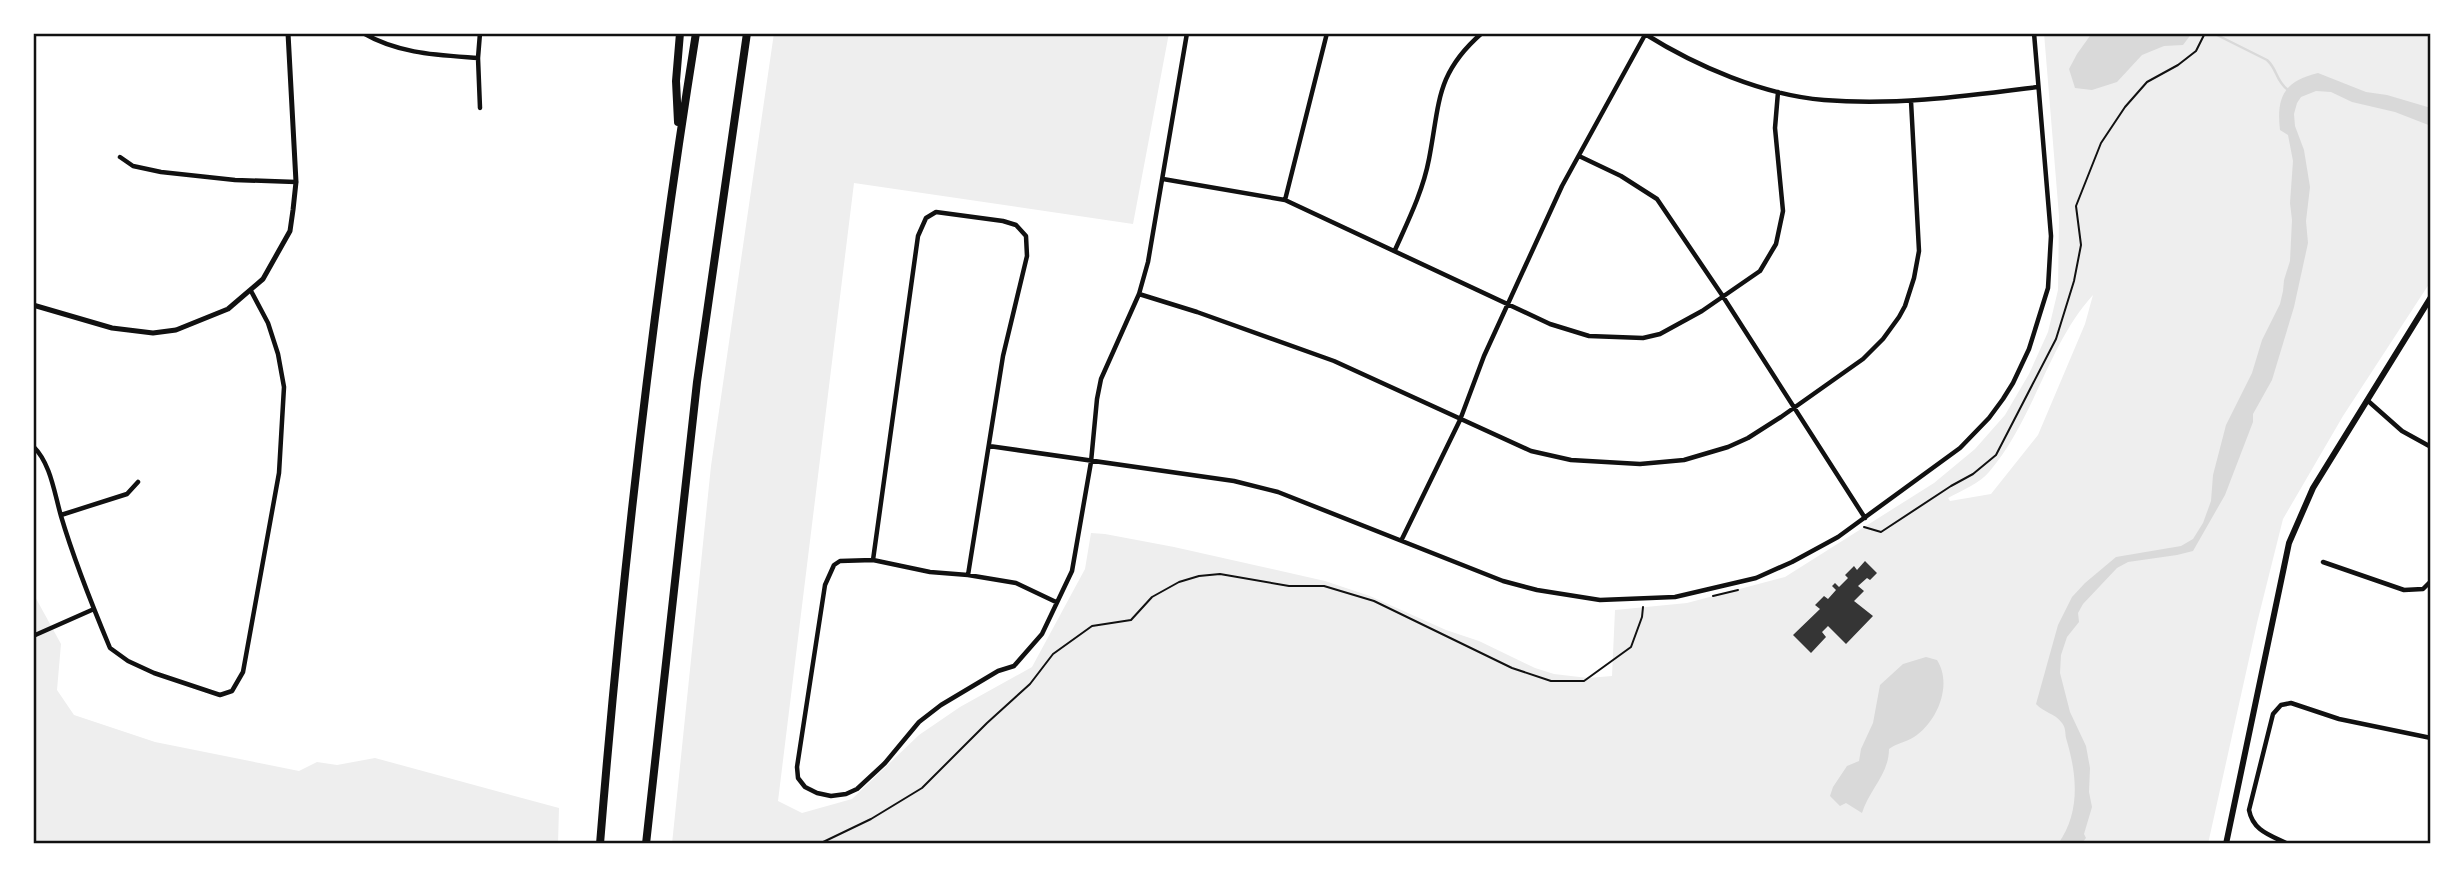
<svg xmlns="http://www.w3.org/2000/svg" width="2464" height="877" viewBox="0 0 2464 877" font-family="Manrope,sans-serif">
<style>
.green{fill:#eee;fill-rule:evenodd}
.water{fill:#d9d9d9}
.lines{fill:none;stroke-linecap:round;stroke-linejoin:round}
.stream{stroke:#d9d9d9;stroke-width:2.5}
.building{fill:#353535}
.path{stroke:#111;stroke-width:2}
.minor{stroke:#111;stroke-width:4.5}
.tertiary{stroke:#111;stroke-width:5}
.secondary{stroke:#111;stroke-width:6}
.motorway{stroke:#111;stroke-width:8}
.neatline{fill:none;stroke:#111;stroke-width:2.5}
</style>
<rect width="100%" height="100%" fill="#fff"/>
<path class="green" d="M774,33H1169L1133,224L854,183L778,801L802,813L852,799L919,735L960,707L1032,667L1085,569L1091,533L1105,534L1174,547L1325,581L1370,596L1446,630L1479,641L1535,668L1554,674L1588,678L1612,676L1615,610L1687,603L1785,577L1934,483L1975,449L2005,415L2029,374L2048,332L2058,290L2059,216L2044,33H2431V281L2343,416L2283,519L2257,623L2208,844H672L711,466ZM2093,295L2085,324L2038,435L1991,494L1950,501L1948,498C1961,491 1980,483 1989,472C2034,420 2048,344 2093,295Z
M33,593L61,644L57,690L74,715L155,742L299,771L317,762L337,765L375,758L559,808L558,844H33Z"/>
<path class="water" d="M2092,33H2192L2183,45L2164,46L2142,55L2117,82L2092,90L2075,88L2069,69L2077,54Z
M2318,73L2366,92L2387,95L2431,108V126L2395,112L2352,102L2331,92L2316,91L2301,97L2297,103L2294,114L2295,126L2304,150L2310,187L2306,221L2308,243L2294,307L2272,380L2253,414V422L2225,495L2193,551L2177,555L2128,562L2117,568L2083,604L2078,613L2079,622L2067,637L2061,655L2060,673L2070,712L2086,746L2090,768L2089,792L2092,807L2084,834L2086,838L2081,844H2058C2081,812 2077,774 2066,738C2065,733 2066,728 2062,723C2055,713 2044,713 2036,704L2058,625L2072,597L2085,583L2116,557L2181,546L2193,539L2203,523L2211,501L2213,475L2226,425L2252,373L2262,340L2280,304L2283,291L2284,280L2290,261L2292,220L2290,203L2293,161L2288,135L2280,130C2276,96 2285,81 2318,73Z
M1926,657L1937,660C1953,685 1937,722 1914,737C1906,742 1897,743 1889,749C1889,774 1869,790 1862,813L1846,803L1840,806L1830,796L1833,787L1847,766L1859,761L1861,749L1873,723L1880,685L1903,664Z"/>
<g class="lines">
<path class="stream" d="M2213,33L2267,60C2278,70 2275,80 2288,90"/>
</g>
<path class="building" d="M1865,561L1877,573L1870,580L1867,578L1858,586L1864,591L1854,601L1873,616L1846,644L1828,626L1822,632L1826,637L1811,653L1793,635L1820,609L1815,605L1824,596L1828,599L1836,590L1832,586L1835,583L1839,587L1848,578L1845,575L1854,566L1857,570Z"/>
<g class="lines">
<path class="path" d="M1864,527L1881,532L1951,486L1973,474L1996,455L2056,339L2074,281L2081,245L2076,206L2101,143L2125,107L2147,82L2178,65L2196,51L2205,33
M1713,596L1738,590
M819,844L871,819L922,788L987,723L1030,684L1053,654L1092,626L1131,620L1152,597L1179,582L1199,576L1220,574L1289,586H1324L1374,601L1512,668L1551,681H1584L1631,647L1642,617L1643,607"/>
<path class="minor" d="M363,33C399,54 438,55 478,58
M1645,34C1696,66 1763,95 1824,100C1896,106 1967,96 2038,87
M480,108L478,58L480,33
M1579,156L1621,176L1657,199L1722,295L1865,518
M120,157L133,166L161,172L235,180L296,182
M1163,179L1285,200L1550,324L1589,336L1643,338L1660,334L1702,311L1760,271L1776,244L1783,211L1775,128L1778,92
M1285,200L1327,33
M1395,250C1408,221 1423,191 1429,159C1440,103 1435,74 1482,33
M1139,294L1197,312L1334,361L1531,451L1571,460L1640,464L1684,460L1728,447L1748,438L1781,417L1863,359L1883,339L1899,317L1905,306L1914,278L1919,251L1911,101
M2367,400L2402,431L2431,447
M33,446C51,464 54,492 61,516C74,560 92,605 110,648L128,661L154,673L220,695L232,691L243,672L279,473L284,387L278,354L268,323L251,291
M989,446L1234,481L1278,492L1503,581L1537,590L1600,600L1675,597L1756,578L1792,562L1838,537L1960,448L1989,418L2003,399L2013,383L2029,349L2048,288L2051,236L2034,33
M61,515L127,494L138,482
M1402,539L1460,420L1484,356L1562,186L1646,33
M873,560L918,236L926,218L936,212L1003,221L1016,225L1026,236L1027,256L1003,356L968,575
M2323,562L2404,590L2423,589L2431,581
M1056,602L1016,583L968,575L930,572L873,560L840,561L834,565L825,585L797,767L798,778L805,787L817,793L831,796L846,794L857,789L885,763L919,722L941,705L998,671L1014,666L1042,634L1072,571L1091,462L1097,399L1101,379L1139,294L1148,262L1187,33
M33,636L94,609
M2288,844C2270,835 2253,831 2249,810L2273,714L2281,705L2291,703L2339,719L2431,738"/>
<path class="tertiary" d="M33,305L112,328L153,333L176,330L228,309L263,279L290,231L293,210L296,182L288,33"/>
<path class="secondary" d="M2226,844L2289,543L2313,488L2431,297"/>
<path class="motorway" d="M678,122L676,81L680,33
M600,844C622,573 653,302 696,33
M646,844L697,382L747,33"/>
</g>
<rect width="2464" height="877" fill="none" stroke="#ffffff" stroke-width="70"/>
<rect x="35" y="35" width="2394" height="807" class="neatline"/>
</svg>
